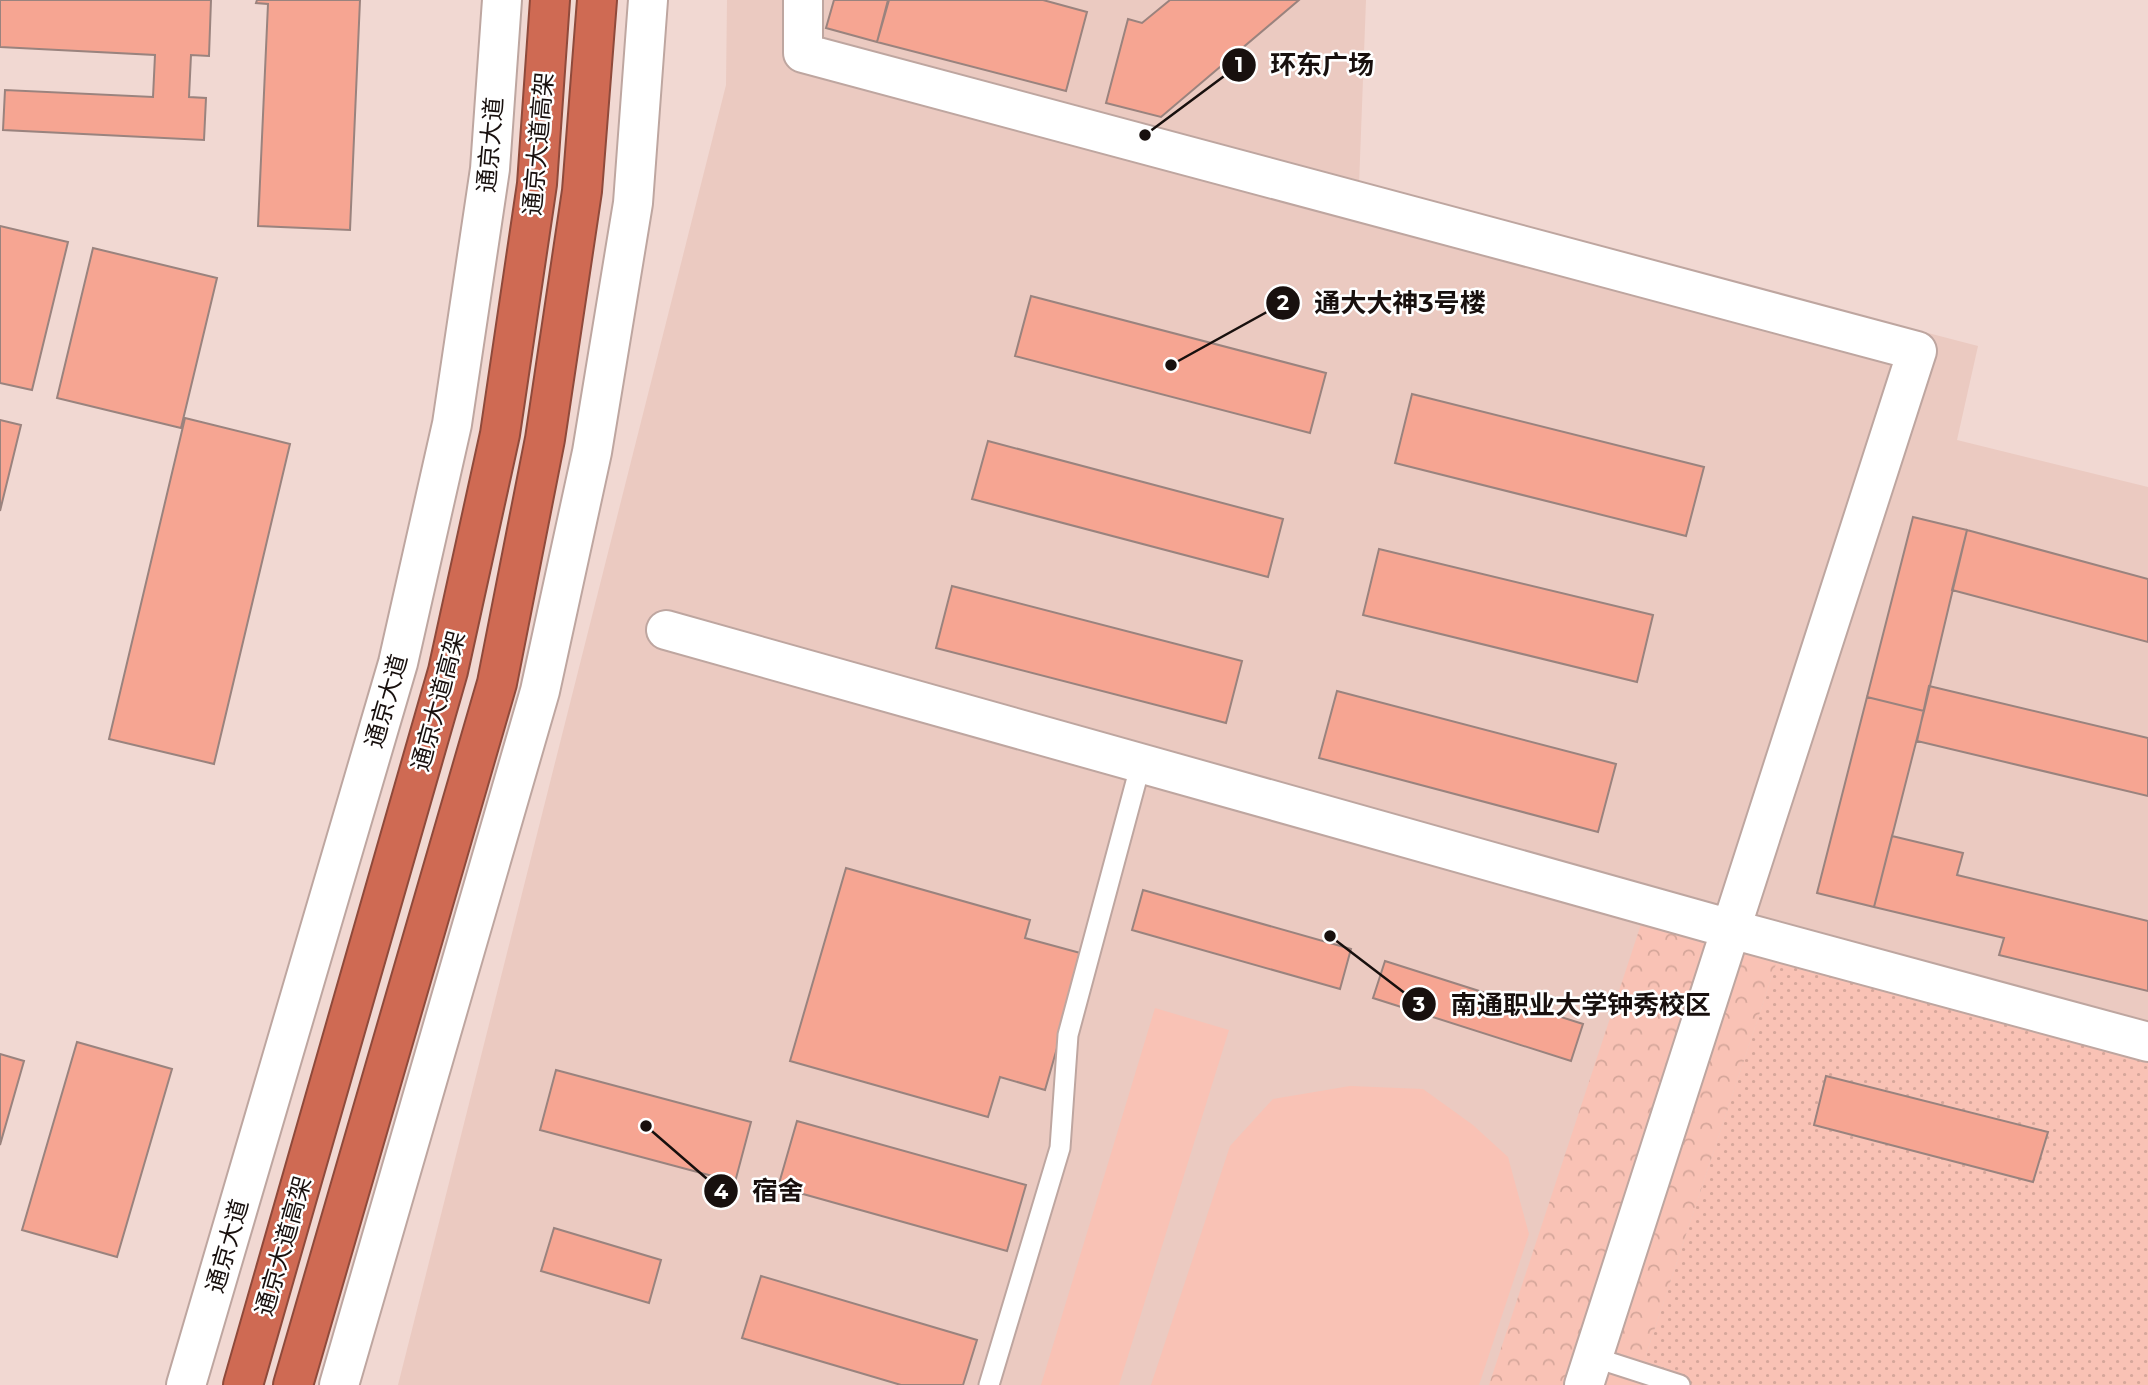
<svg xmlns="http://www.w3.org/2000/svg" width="2148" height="1385" viewBox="0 0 2148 1385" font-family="Montserrat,'Noto Sans SC',sans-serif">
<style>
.built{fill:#ebcac1}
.grass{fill:url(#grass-dots)}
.forest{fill:url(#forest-crowns)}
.garden{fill:#f9c2b5}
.building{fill:#f6a592;stroke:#9a837e;stroke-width:2}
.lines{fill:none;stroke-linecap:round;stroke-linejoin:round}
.lane-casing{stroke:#bea6a0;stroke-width:23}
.street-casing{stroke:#bea6a0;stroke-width:42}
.secondary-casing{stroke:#bea6a0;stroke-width:42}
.highway-casing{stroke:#8f4a3b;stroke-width:42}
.lane{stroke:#fff;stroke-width:19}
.street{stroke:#fff;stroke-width:38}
.secondary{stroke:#fff;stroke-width:38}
.highway{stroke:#cf6a53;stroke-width:38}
.labels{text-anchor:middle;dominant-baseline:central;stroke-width:5;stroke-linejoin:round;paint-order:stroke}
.street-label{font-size:24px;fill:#18100e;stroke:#fff}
.leader{fill:none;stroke:#18100e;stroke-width:2.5}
.callout-dot{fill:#18100e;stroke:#fff;stroke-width:2.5}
.mark-label{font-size:21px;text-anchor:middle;font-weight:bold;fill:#fff}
.callout-label{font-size:26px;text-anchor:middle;font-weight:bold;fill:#18100e;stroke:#fff;stroke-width:5;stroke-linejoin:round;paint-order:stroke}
</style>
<defs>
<pattern id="grass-dots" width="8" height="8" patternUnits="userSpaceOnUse" patternTransform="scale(1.75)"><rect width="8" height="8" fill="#f9c2b5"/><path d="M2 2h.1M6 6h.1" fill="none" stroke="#d5a69a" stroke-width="1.8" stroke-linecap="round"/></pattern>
<pattern id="forest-crowns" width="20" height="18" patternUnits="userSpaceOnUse" patternTransform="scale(1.75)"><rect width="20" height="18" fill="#f9c2b5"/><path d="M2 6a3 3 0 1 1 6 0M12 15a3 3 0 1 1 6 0" fill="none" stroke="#d5a69a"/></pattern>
</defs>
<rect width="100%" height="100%" fill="#f1d8d2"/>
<path class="built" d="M727,0H1366L1359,185L1978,346L1957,440L2148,487V1385H398L726,85Z"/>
<path class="grass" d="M1783,943L2148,1042V1385H1636Z"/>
<path class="forest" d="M1647,906L1783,943L1636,1385H1489Z"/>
<path class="garden" d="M1155,1008L1229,1030L1119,1385H1041Z
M1350,1086L1423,1089L1473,1125L1508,1157L1529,1234L1479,1385H1151L1230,1146L1273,1099Z"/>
<path class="building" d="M0,0H211L209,56L191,55L189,97L206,98L204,140L3,130L5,90L153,97L155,55L0,47Z
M257,0H360L350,230L258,226L268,4L256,3Z
M834,0H889L877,42L826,28Z
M888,0H1043L1087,12L1066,91L877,42Z
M1170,0H1299L1161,117L1106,103L1128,19L1142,23Z
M0,226L68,242L32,390L0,383Z
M93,248L217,278L181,428L57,398Z
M1031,296L1326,373L1310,433L1015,356Z
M1412,394L1704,467L1686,536L1395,463Z
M185,418L290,444L214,764L109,739Z
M0,420L21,425L0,511Z
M988,441L1283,519L1268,577L972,499Z
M1913,517L1967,530L1924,711L1867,697Z
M1967,530L2148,579V642L1952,590Z
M1379,549L1653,615L1637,682L1363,615Z
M952,586L1242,661L1226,723L936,648Z
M1929,686L2148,738V796L1917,741Z
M1337,691L1616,764L1598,832L1319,758Z
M1867,697L1924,711L1874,907L1817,893Z
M1892,836L1963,853L1957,875L2148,921V991L1999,955L2004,938L1874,907Z
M846,868L1030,920L1025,938L1084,954L1045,1090L1000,1077L988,1117L790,1061Z
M1143,890L1351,949L1340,989L1132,930Z
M1385,961L1583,1024L1571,1061L1373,998Z
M77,1042L172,1069L117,1257L22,1230Z
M0,1054L24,1061L0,1145Z
M556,1070L751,1122L735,1182L540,1130Z
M1826,1076L2048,1132L2033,1182L1814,1125Z
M797,1121L1026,1185L1007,1251L778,1187Z
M554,1228L661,1260L649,1303L541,1271Z
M761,1276L977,1340L963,1385H901L742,1338Z"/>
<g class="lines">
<defs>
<path id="lane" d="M1593,1357L1680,1385
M989,1385L1060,1148L1068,1035L1141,763"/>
<path id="street" d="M803,0V53L1917,351L1584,1385
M666,630L1731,929L2148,1042"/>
<path id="secondary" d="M186,1385L398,663L452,424L490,169L502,0
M339,1385L540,691L592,452L633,203L648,0"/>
<path id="highway" d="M243,1385L448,671L500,434L537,184L550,0
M293,1385L497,683L545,439L582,191L597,0"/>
</defs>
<use href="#lane" class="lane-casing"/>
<use href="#street" class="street-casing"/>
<use href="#secondary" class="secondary-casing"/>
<use href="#highway" class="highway-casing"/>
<use href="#lane" class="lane"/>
<use href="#street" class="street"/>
<use href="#secondary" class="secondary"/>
<use href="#highway" class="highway"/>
</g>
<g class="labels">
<g class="street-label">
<text transform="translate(538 144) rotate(-85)">通京大道高架</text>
<text transform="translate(490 145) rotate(-85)">通京大道</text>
<text transform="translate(386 701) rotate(-74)">通京大道</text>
<text transform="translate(438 701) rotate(-75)">通京大道高架</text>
<text transform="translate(227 1246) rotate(-74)">通京大道</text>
<text transform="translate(283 1246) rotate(-74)">通京大道高架</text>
</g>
</g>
<path class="leader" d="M1145 135L1239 65M1171 365L1283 303M1330 936L1419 1004M646 1126L721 1191"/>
<g class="callout-dot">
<circle cx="1145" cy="135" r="7"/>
<circle cx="1171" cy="365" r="7"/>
<circle cx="1330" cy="936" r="7"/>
<circle cx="646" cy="1126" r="7"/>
<circle cx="1239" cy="65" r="18"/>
<circle cx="1283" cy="303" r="18"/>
<circle cx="1419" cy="1004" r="18"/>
<circle cx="721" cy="1191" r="18"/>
</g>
<g class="mark-label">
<text x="1239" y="72">1</text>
<text x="1283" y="310">2</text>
<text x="1419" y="1012">3</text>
<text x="721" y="1199">4</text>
</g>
<g class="callout-label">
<text x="1322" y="74">环东广场</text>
<text x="1400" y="312">通大大神3号楼</text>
<text x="1581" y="1014">南通职业大学钟秀校区</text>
<text x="778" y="1200">宿舍</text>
</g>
</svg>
